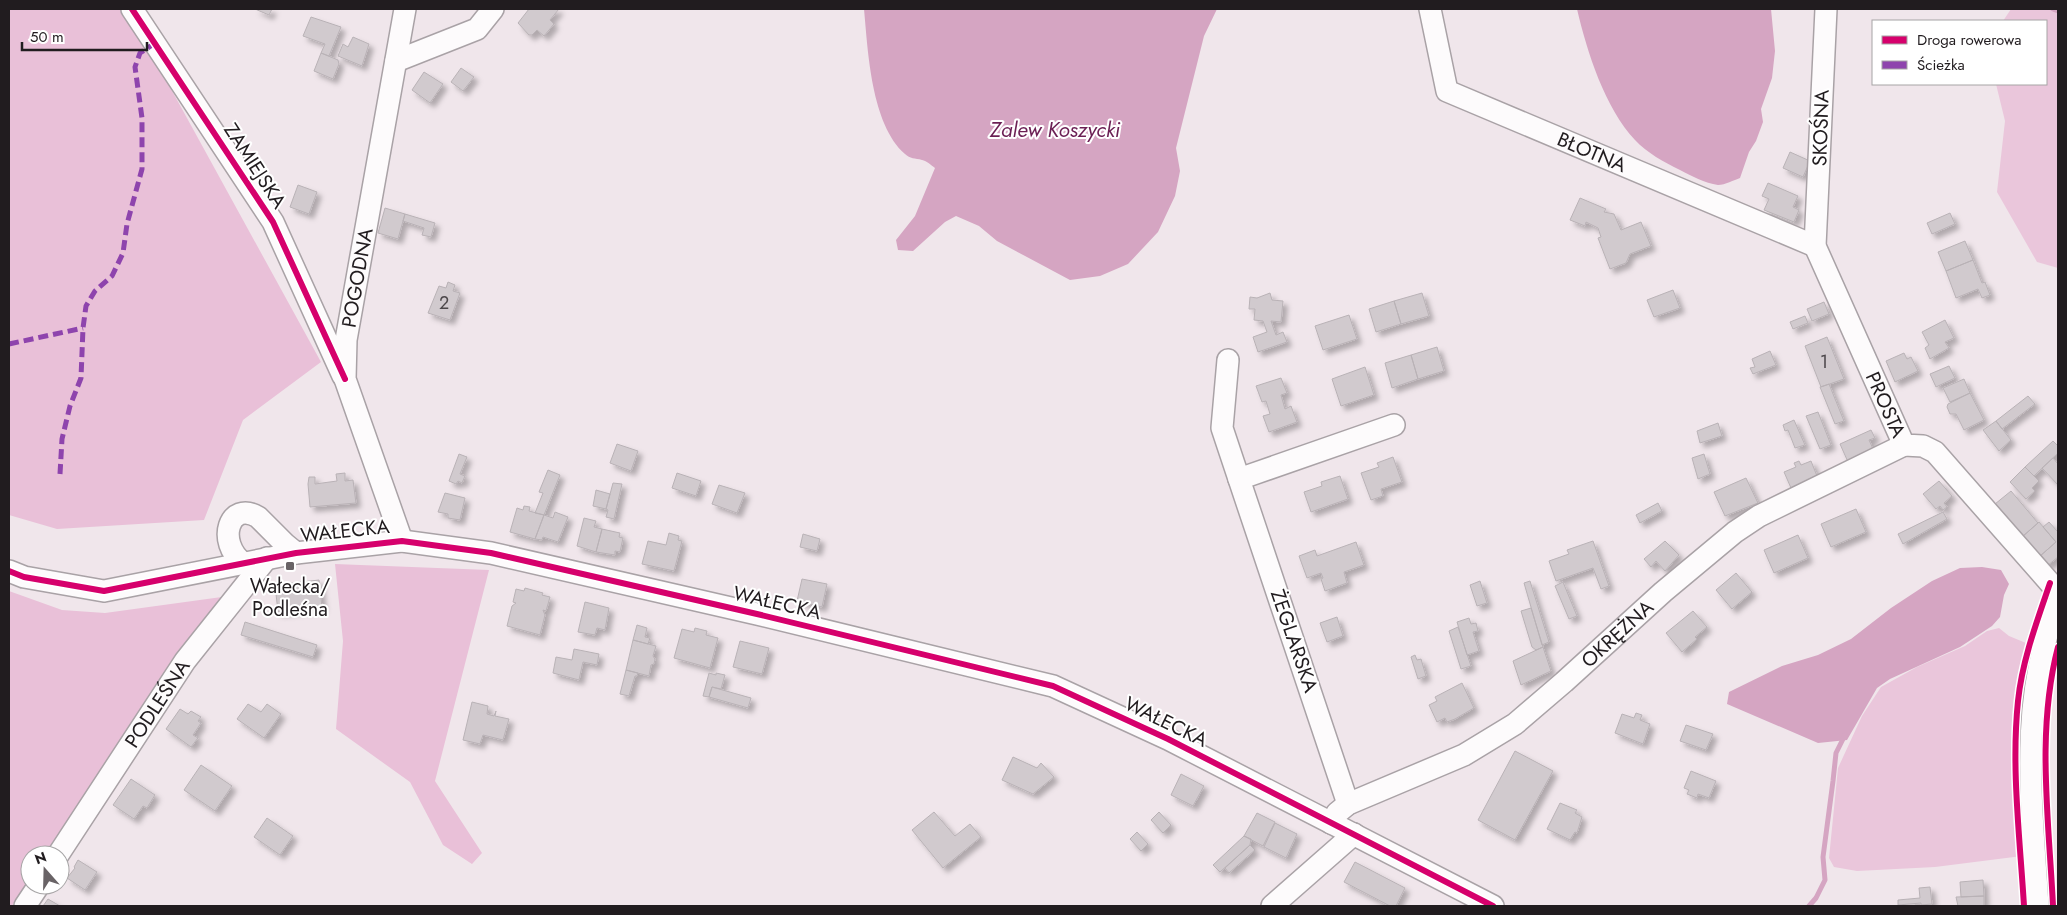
<svg xmlns="http://www.w3.org/2000/svg" width="2067" height="915" viewBox="0 0 2067 915" font-family="Jost,sans-serif">
<style>
.green{fill:#eac6db}
.forest{fill:#e9c0d8}
.water{fill:#d5a5c2}
.lines{fill:none;stroke-linecap:round;stroke-linejoin:round}
.stream{stroke:#d5a5c2;stroke-width:5}
.building{fill:#d1cace;stroke:#b9b2b6;filter:url(#shadow)}
.minor-casing{stroke:#a9a2a6;stroke-width:24}
.minor{stroke:#fdfbfc;stroke-width:21}
.quiet{stroke:#8e44ad;stroke-width:5;stroke-dasharray:10 5;stroke-linecap:butt}
.cycleway-casing{stroke:#fff;stroke-width:9}
.cycleway{stroke:#d6006c;stroke-width:6}
.poi-dot{fill:#696366;stroke:#fff;stroke-width:2}
.labels{text-anchor:middle;dominant-baseline:central;stroke-width:4;stroke-linejoin:round;paint-order:stroke}
.number-label{font-size:18px;fill:#4d484b}
.street-label{font-size:20px;fill:#211c1f;stroke:#fff}
.poi-label{font-size:20px;fill:#211c1f;stroke:#fff}
.water-label{font-size:21px;font-style:italic;fill:#6b1f54;stroke:#fff}
</style>
<defs>
<filter id="shadow"><feDropShadow dx="4.5" dy="4.5" stdDeviation="2.5" flood-color="#0004"/></filter>
</defs>
<rect width="100%" height="100%" fill="#f0e6eb"/>
<path class="green" d="M2011,9H2058V268L2037,262L1997,192L2005,121L1996,84H2046V21H2003Z
M1999,628L2009,636L2026,643L2029,660L2020,796L2024,834L2022,856L1935,867L1857,871L1834,867L1829,858L1838,768L1862,716L1881,687L1917,667L1965,646L1987,631Z"/>
<path class="forest" d="M9,9H122L137,27L321,362L243,420L204,520L57,529L9,515Z
M335,564L489,570L435,781L482,853L472,864L443,845L410,782L336,729L343,641Z
M9,591L62,610L105,613L229,596L46,855H30V877L12,906H9Z"/>
<path class="water" d="M864,9H1217L1204,36L1176,148L1180,171L1175,196L1158,232L1128,264L1100,276L1070,280L997,241L979,226L956,216L945,222L913,251L898,250L896,240L915,216L935,168C931,165 927,161 922,160C915,158 910,159 905,154C871,124 868,51 864,9Z
M1577,9H1771L1775,51L1772,78L1761,109L1763,122L1756,141L1749,152L1740,178C1734,180 1725,185 1718,185C1705,183 1691,176 1680,170C1664,162 1647,153 1635,140C1605,108 1587,52 1577,9Z
M1982,567L2001,570L2009,584L2004,595L2000,617L1992,626L1960,647L1890,679L1877,688L1847,740L1818,743L1727,704L1729,692L1782,666L1818,655L1851,639L1891,608L1932,581L1960,568Z"/>
<g class="lines">
<path class="stream" d="M2053,9L2058,11
M1809,906L1816,898L1825,880L1823,857L1833,781L1836,753L1845,735"/>
</g>
<path class="building" d="M255,9H272L269,15Z
M529,9H559L550,20L554,24L544,36L537,30L532,35H529L518,23Z
M311,17L341,27L329,56L321,53L325,44L303,36Z
M353,37L369,44L362,66L338,56L343,44L348,47Z
M321,53L338,60L339,64L333,79L314,71Z
M461,68L474,77L463,91L451,82Z
M424,72L443,84L430,103L412,90Z
M1790,152L1810,161L1803,177L1783,168Z
M1768,183L1798,196L1793,207L1799,210L1794,222L1764,210L1769,199L1762,196Z
M298,185L317,192L309,214L290,207Z
M1580,198L1606,209L1604,212L1614,214L1621,230L1641,222L1651,246L1630,254L1626,263L1610,269L1598,238L1601,237L1598,228L1586,222L1585,226L1570,220Z
M385,208L405,214L398,239L378,233Z
M1950,213L1955,224L1932,234L1927,223Z
M405,214L435,223L431,237L422,235L424,228L403,221Z
M1965,241L1973,260L1946,271L1938,252Z
M1973,260L1982,283L1985,282L1990,295L1982,298L1978,289L1956,298L1946,271Z
M448,282L455,285L453,291L460,293L450,320L428,313L439,286L446,288Z
M1673,290L1680,308L1654,317L1647,300Z
M1270,293L1272,300L1283,301L1281,322L1271,321L1276,335L1283,332L1287,342L1258,352L1253,337L1267,332L1263,321L1254,320L1255,309H1249L1250,297L1257,298Z
M1422,293L1429,316L1401,324L1394,301Z
M1394,301L1401,324L1376,332L1369,309Z
M1824,302L1829,314L1812,321L1807,309Z
M1349,315L1357,339L1323,350L1315,326Z
M1805,316L1808,323L1793,329L1790,322Z
M1945,320L1954,338L1945,342L1949,348L1930,359L1925,348L1929,345L1922,332Z
M1827,337L1844,379L1821,387L1805,346Z
M1437,347L1444,371L1418,379L1411,355Z
M1770,351L1776,365L1753,374L1750,368L1755,367L1752,359Z
M1904,353L1907,359L1911,357L1918,371L1895,382L1886,361Z
M1411,355L1418,379L1392,388L1385,363Z
M1949,366L1955,378L1936,387L1930,374Z
M1365,367L1374,395L1341,406L1332,379Z
M1281,378L1287,393L1281,395L1285,409L1291,406L1297,422L1269,432L1263,416L1270,414L1266,401L1262,402L1256,386Z
M1964,379L1970,393L1950,402L1943,388Z
M1829,384L1844,421L1835,424L1820,387Z
M1970,393L1984,420L1964,430L1956,414H1950L1947,407L1948,404Z
M2028,396L2035,404L2002,429L1996,421Z
M1818,412L1831,445L1820,449L1806,416Z
M1794,420L1805,445L1795,448L1788,430L1785,431L1783,425Z
M1996,421L2011,440L1999,451L1983,430Z
M1718,423L1722,436L1700,443L1697,431Z
M1871,430L1875,438L1869,440L1874,451L1848,462L1840,444Z
M2053,441L2058,446V453L2034,476L2025,467Z
M617,444L638,451L631,471L610,463Z
M459,454L467,457L460,474L465,476L462,483L458,481L456,484L449,481Z
M1704,454L1710,474L1698,479L1692,458Z
M1393,457L1402,482L1381,489L1383,496L1371,500L1361,473L1379,467L1377,463Z
M2053,458L2058,464V485L2042,468Z
M1799,461L1801,465L1811,461L1817,476L1791,488L1784,472L1796,467L1794,463Z
M2025,467L2039,481L2032,488L2035,491L2026,499L2010,482Z
M548,470L560,475L544,515L535,513L543,493L539,492Z
M345,473V481L353,480L356,503L310,507L308,484L309,477H315V484L337,481L336,474Z
M677,473L701,481L696,496L672,488Z
M1340,476L1348,499L1311,512L1304,492L1322,486L1321,482Z
M1746,478L1758,503L1725,516L1714,492Z
M1939,481L1952,496L1944,503L1947,507L1943,510L1940,506L1936,509L1923,494Z
M613,483L622,484L614,519L606,517L608,510L606,509Z
M719,485L745,493L737,513L712,504Z
M596,490L610,494L606,509L593,506Z
M2011,491L2038,523L2022,537L1995,504Z
M445,493L465,498L460,520L448,518V514L438,512Z
M1658,503L1662,511L1640,523L1636,515Z
M524,506L530,507L529,511L544,515L535,539L510,532L517,508L523,510Z
M1856,509L1866,532L1831,547L1821,524Z
M555,512L568,517L558,542L543,537L542,540L535,539L544,515L553,518Z
M1943,512L1947,519L1903,544L1898,534Z
M584,518L596,521L594,527L602,529L596,552L577,546Z
M2039,522L2056,542L2039,557L2022,537Z
M2049,522L2058,532V557L2047,566L2039,557L2056,542L2043,527Z
M602,529L620,533L619,537L623,538L620,552L615,551V555L596,552Z
M669,533L679,536L678,540L682,541L674,571L642,564L648,541L666,545Z
M803,534L820,539L817,551L800,547Z
M1798,535L1808,558L1774,573L1764,550Z
M1593,541L1609,586L1601,589L1593,568L1556,581L1549,561L1569,554L1567,550Z
M1665,541L1679,555L1665,571L1656,561L1651,567L1644,559Z
M1356,542L1364,565L1344,572L1347,583L1325,591L1321,579L1323,578L1321,573L1307,578L1299,556L1315,550L1317,556Z
M1736,573L1752,592L1732,609L1716,590Z
M802,579L827,584L822,607L797,601Z
M319,580L322,607L278,612L275,585Z
M1480,581L1487,603L1477,606L1470,585Z
M1530,581L1549,642L1542,645L1524,583Z
M1563,582L1577,616L1569,619L1555,586Z
M525,588L543,593L542,595L550,597L546,611L543,610L545,615L540,635L507,626L512,606L516,603L513,602L516,589L524,591Z
M585,602L609,608L605,630L597,628L595,635L578,632Z
M1531,608L1543,647L1536,650L1532,647L1521,611Z
M1693,611L1707,627L1695,637L1697,639L1682,652L1666,633Z
M1337,617L1343,636L1327,642L1320,623Z
M1469,618L1471,624L1476,623L1478,631L1473,632L1479,651L1467,655L1457,622Z
M245,622L317,645L313,657L241,635Z
M637,625L647,628L645,637L650,638L648,644L633,640Z
M1458,627L1471,666L1461,669L1449,631Z
M695,628L707,631L706,635L718,638L710,668L674,658L682,629L694,632Z
M633,640L656,646L653,656L655,659L654,664L651,665L649,676L626,670Z
M740,641L769,648L762,674L733,667Z
M1543,647L1551,671L1521,685L1513,661Z
M574,649L599,654L597,665L583,662L579,680L553,673L556,657L572,660Z
M1415,655L1417,660L1421,659L1426,676L1418,679L1411,657Z
M626,670L638,673L637,676H635L629,696L620,694Z
M709,673L716,675V673L725,675L721,689L712,687L709,697L703,696Z
M1462,683L1474,708L1455,719L1447,722L1445,718L1437,722L1429,705L1437,701L1435,697Z
M712,687L751,698L748,708L709,697Z
M472,702L488,706L487,714L494,716L496,711L495,716L509,719L503,740L483,735L480,744L463,740Z
M248,704L261,712L267,704L281,714L264,738L237,719Z
M180,709L188,714L191,711L201,717L198,721L201,723L193,735L198,738L191,747L166,729Z
M1636,713L1642,715L1640,720L1650,724L1643,744L1615,733L1622,714L1634,718Z
M1686,725L1713,734L1706,750L1680,741Z
M1515,751L1553,771L1515,840L1478,820Z
M1013,757L1037,768L1041,763L1054,777L1033,794L1002,780Z
M201,765L232,786L215,811L184,790Z
M1691,771L1716,781L1709,798L1698,794L1697,798L1687,794L1689,790L1684,788Z
M1181,774L1204,786L1193,806L1171,795Z
M131,779L155,795L147,808L143,806L134,819L113,805Z
M1560,803L1577,810L1575,813L1582,817L1577,833L1575,832L1570,840L1547,829Z
M934,812L955,836L970,824L981,837L943,868L912,830Z
M1159,812L1171,825L1163,833L1151,820Z
M1257,813L1275,822L1263,846L1244,836Z
M267,818L293,836L280,855L254,837Z
M1275,823L1297,834L1286,858L1264,847Z
M1137,832L1148,844L1141,851L1130,839Z
M1244,836L1251,839L1250,845L1220,872L1213,865Z
M1250,845L1255,850L1229,873L1225,868Z
M78,860L97,872L85,890L67,878L75,868L74,867Z
M1355,862L1405,888L1396,906H1390L1344,882Z
M1983,880L1984,896L1961,897L1960,882Z
M1930,887L1932,904L1921,905V903L1898,905V900L1920,898L1919,888Z
M1984,896V906H1958L1956,897Z
M48,899L60,906H43Z"/>
<g class="lines">
<defs>
<g id="minor">
<path d="M132,9L273,222L343,376"/>
<path id="s1" d="M1430,9L1447,91L1815,246"/>
<path id="s2" d="M1826,9L1815,246L1904,445L1923,446L1935,452L2058,592"/>
<path d="M396,61L477,29L493,9"/>
<path d="M1228,360L1222,428L1239,479"/>
<path id="s3" d="M402,541L345,379L346,340L405,9"/>
<path d="M243,563C216,542 229,500 258,517L285,544L296,553"/>
<path d="M9,571L24,577L104,591L296,553L402,541L491,553L757,614L1053,686L1168,739L1493,906"/>
<path d="M1348,804L1239,479L1394,425"/>
<path id="s4" d="M1331,823L1337,813L1348,804L1464,755L1515,724L1564,682L1663,592L1735,532L1759,516L1904,445"/>
<path id="s5" d="M58,855L185,661L267,558"/>
<path d="M25,906L39,885"/>
<path d="M1272,906L1354,834"/>
<path d="M2038,906C2032,805 2018,700 2058,604"/>
</g>
</defs>
<use href="#minor" class="minor-casing"/>
<use href="#minor" class="minor"/>
<path class="quiet" d="M9,344L83,328
M60,474L62,439L70,406L81,378L83,328L86,306L95,291L112,276L123,253L127,224L142,169V118L135,67L140,53L155,43"/>
<defs>
<path id="cycleway" d="M132,9L273,222L345,379
M9,571L24,577L104,591L296,553L402,541L491,553L757,614L1053,686L1168,739L1493,906
M2024,906C2020,839 2011,768 2018,701C2022,661 2037,621 2050,583
M2053,906C2049,821 2036,731 2058,647"/>
</defs>
<use href="#cycleway" class="cycleway-casing"/>
<use href="#cycleway" class="cycleway"/>
</g>
<rect class="poi-dot" x="285" y="561" width="10" height="10" rx="2.5"/>
<g class="labels">
<g class="number-label">
<text x="444" y="303">2</text>
<text x="1824" y="362">1</text>
</g>
<g class="street-label">
<text transform="translate(1821 128) rotate(-88)">SKOŚNA</text>
<text stroke="none"><textPath href="#s1" startOffset="241">BŁOTNA</textPath></text>
<text transform="translate(255 166) rotate(57)">ZAMIEJSKA</text>
<text stroke="none"><textPath href="#s3" startOffset="274">POGODNA</textPath></text>
<text stroke="none"><textPath href="#s2" startOffset="411">PROSTA</textPath></text>
<text transform="translate(345 531) rotate(-6)">WAŁECKA</text>
<text transform="translate(777 603) rotate(13)">WAŁECKA</text>
<text stroke="none"><textPath href="#s4" startOffset="348">OKRĘŻNA</textPath></text>
<text transform="translate(1294 641) rotate(71)">ŻEGLARSKA</text>
<text stroke="none"><textPath href="#s5" startOffset="181">PODLEŚNA</textPath></text>
<text transform="translate(1166 722) rotate(26)">WAŁECKA</text>
</g>
<g class="poi-label">
<text x="290" y="586">Wałecka/<tspan x="290" dy="23">Podleśna</tspan></text>
</g>
<g class="water-label">
<text x="1055" y="130">Zalew Koszycki</text>
</g>
</g>
<rect width="2067" height="915" fill="none" stroke="#211c1f" stroke-width="20"/>
<rect x="1872" y="20" width="175" height="65" fill="#ffffff" stroke="#a6a4a5"/>
<rect x="1882" y="36" width="25" height="8" fill="#d6006c" stroke="#a6a4a5"/>
<text x="1917" y="45" font-size="15" fill="#211c1f">Droga rowerowa</text>
<rect x="1882" y="61" width="25" height="8" fill="#8e44ad" stroke="#a6a4a5"/>
<text x="1917" y="70" font-size="15" fill="#211c1f">Ścieżka</text>
<g transform="translate(45 870) rotate(340)"><circle r="24" fill="#ffffff" stroke="#a6a4a5"/>
<path d="M0-4L9 19L0 12L-9 19Z" fill="#696366"/>
<text y="-8" font-size="14" font-weight="bold" text-anchor="middle" fill="#211c1f">N</text>
</g>
<path d="M22 42v8h125v-8" fill="none" stroke="#211c1f" stroke-width="2.5"/>
<text x="30" y="42" font-size="15" fill="#211c1f" stroke="#ffffff" stroke-width="4" paint-order="stroke">50 m</text>
</svg>
